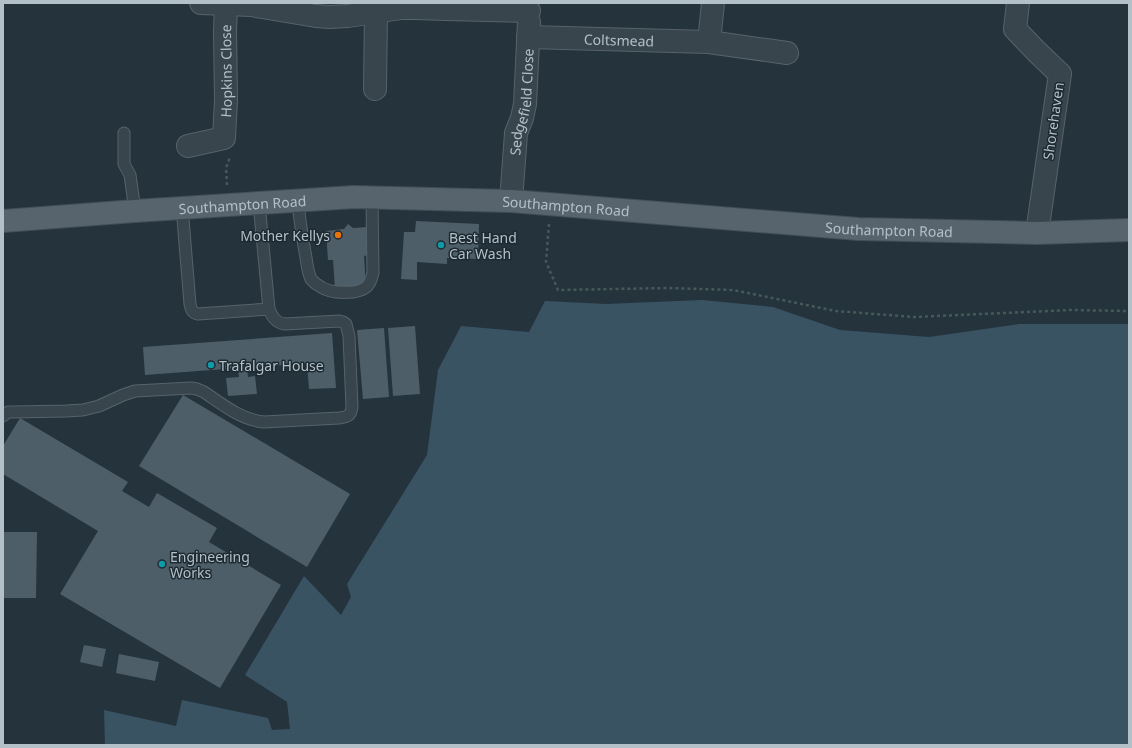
<svg xmlns="http://www.w3.org/2000/svg" width="1132" height="748" viewBox="0 0 1132 748" font-family="'Noto Sans',sans-serif">
<style>
.water{fill:#395363}
.building{fill:#4e5e68}
.lines{fill:none;stroke-linecap:round;stroke-linejoin:round}
.lane-casing{stroke:#57636b;stroke-width:13}
.street-casing{stroke:#57636b;stroke-width:24}
.primary-casing{stroke:#424e56;stroke-width:24}
.path{stroke:#455a58;stroke-width:2.5;stroke-dasharray:3 3;stroke-linecap:butt}
.lane{stroke:#39454d;stroke-width:11}
.street{stroke:#39454d;stroke-width:22}
.primary{stroke:#57646d;stroke-width:22}
.food-dot{fill:#e8710a;stroke:#1e2a32;stroke-width:1.5}
.culture-dot{fill:#0f9aa8;stroke:#1e2a32;stroke-width:1.5}
.labels{text-anchor:middle;dominant-baseline:central;stroke-width:3;stroke-linejoin:round;paint-order:stroke}
.street-label{font-size:14px;fill:#b4c0c8;stroke:#1e2a32}
.poi-label{font-size:14px;fill:#b4c0c8;stroke:#1e2a32;text-anchor:start}
</style>
<rect width="100%" height="100%" fill="#25333d"/>
<path class="water" d="M702,300L773,307L840,330L929,337L1019,324H1129V745H105L104,710L176,726L182,700L268,718L272,730L290,729L287,702L245,675L304,576L341,615L351,597L347,584L427,455L438,370L461,326L529,332L545,301L606,304Z"/>
<path class="building" d="M416,221L479,224L478,259L447,258V264L417,262V280L401,279L404,232H415Z
M348,224L353,228L368,227L369,255L364,256L366,287L335,289L333,260H328L326,231L344,229Z
M415,326L420,394L393,396L388,328Z
M384,328L389,397L363,399L357,330Z
M332,333L336,388L309,389L307,363L247,368L248,377L255,376L257,394L228,396L226,378L239,377L238,368L145,375L143,347Z
M183,395L350,494L307,567L139,466Z
M20,418L128,482L122,491L149,507L157,493L217,528L209,542L281,585L220,688L60,594L98,531L3,474V446Z
M3,532H37L36,598H3Z
M84,645L106,649L102,667L80,662Z
M119,654L159,662L155,681L116,673Z"/>
<g class="lines">
<defs>
<path id="lane" d="M124,133V164L130,175L135,211
M298,200C299,218 302,235 305,252C307,261 307,271 311,279C313,281 315,284 318,285C328,293 341,293 353,292C366,290 370,286 373,273L372,198
M182,207L190,304C191,309 192,313 198,314L269,309
M3,416L8,412H13L66,411L83,410L99,406L123,395L135,391L191,388L197,389L204,392C222,404 241,420 264,422L339,418C347,417 351,416 352,407L349,336L346,324L343,322L339,321L285,324C276,323 272,317 269,309L259,203"/>
<g id="street">
<path d="M201,3L251,5L316,16L330,17L348,16L401,8H416L446,9L529,11"/>
<path d="M1018,3L1015,29L1037,52L1060,74L1037,233"/>
<path id="s1" d="M528,37L709,42L787,53"/>
<path d="M709,42L713,3"/>
<path d="M375,89L376,12"/>
<path id="s2" d="M188,146L224,138L226,100L225,32L226,4"/>
<path id="s3" d="M511,201L516,133L522,118L525,104L529,22"/>
</g>
<g id="primary">
<path id="s4" d="M3,221L135,211L354,197L511,201L858,229L1037,233L1129,230"/>
</g>
</defs>
<use href="#lane" class="lane-casing"/>
<use href="#street" class="street-casing"/>
<use href="#primary" class="primary-casing"/>
<path class="path" d="M227,185L226,168L230,157
M549,224L546,262L558,290L668,288L733,290L836,311L914,317L1071,310L1129,311"/>
<use href="#lane" class="lane"/>
<use href="#street" class="street"/>
<use href="#primary" class="primary"/>
</g>
<circle class="food-dot" cx="338" cy="235" r="4"/>
<g class="culture-dot">
<circle cx="441" cy="245" r="4"/>
<circle cx="211" cy="365" r="4"/>
<circle cx="162" cy="564" r="4"/>
</g>
<g class="labels">
<g class="street-label">
<text stroke="none"><textPath href="#s1" startOffset="91">Coltsmead</textPath></text>
<text stroke="none"><textPath href="#s2" startOffset="104">Hopkins Close</textPath></text>
<text stroke="none"><textPath href="#s3" startOffset="100">Sedgefield Close</textPath></text>
<text transform="translate(1053 121) rotate(-82)">Shorehaven</text>
<text stroke="none"><textPath href="#s4" startOffset="240">Southampton Road</textPath></text>
<text stroke="none"><textPath href="#s4" startOffset="564">Southampton Road</textPath></text>
<text stroke="none"><textPath href="#s4" startOffset="888">Southampton Road</textPath></text>
</g>
<g class="poi-label">
<text x="330" y="235" text-anchor="end">Mother Kellys</text>
<text x="449" y="237">Best Hand<tspan x="449" dy="16">Car Wash</tspan></text>
<text x="219" y="365">Trafalgar House</text>
<text x="170" y="556">Engineering<tspan x="170" dy="16">Works</tspan></text>
</g>
</g>
<rect width="1132" height="748" fill="none" stroke="#b4c0c8" stroke-width="8"/>
</svg>
